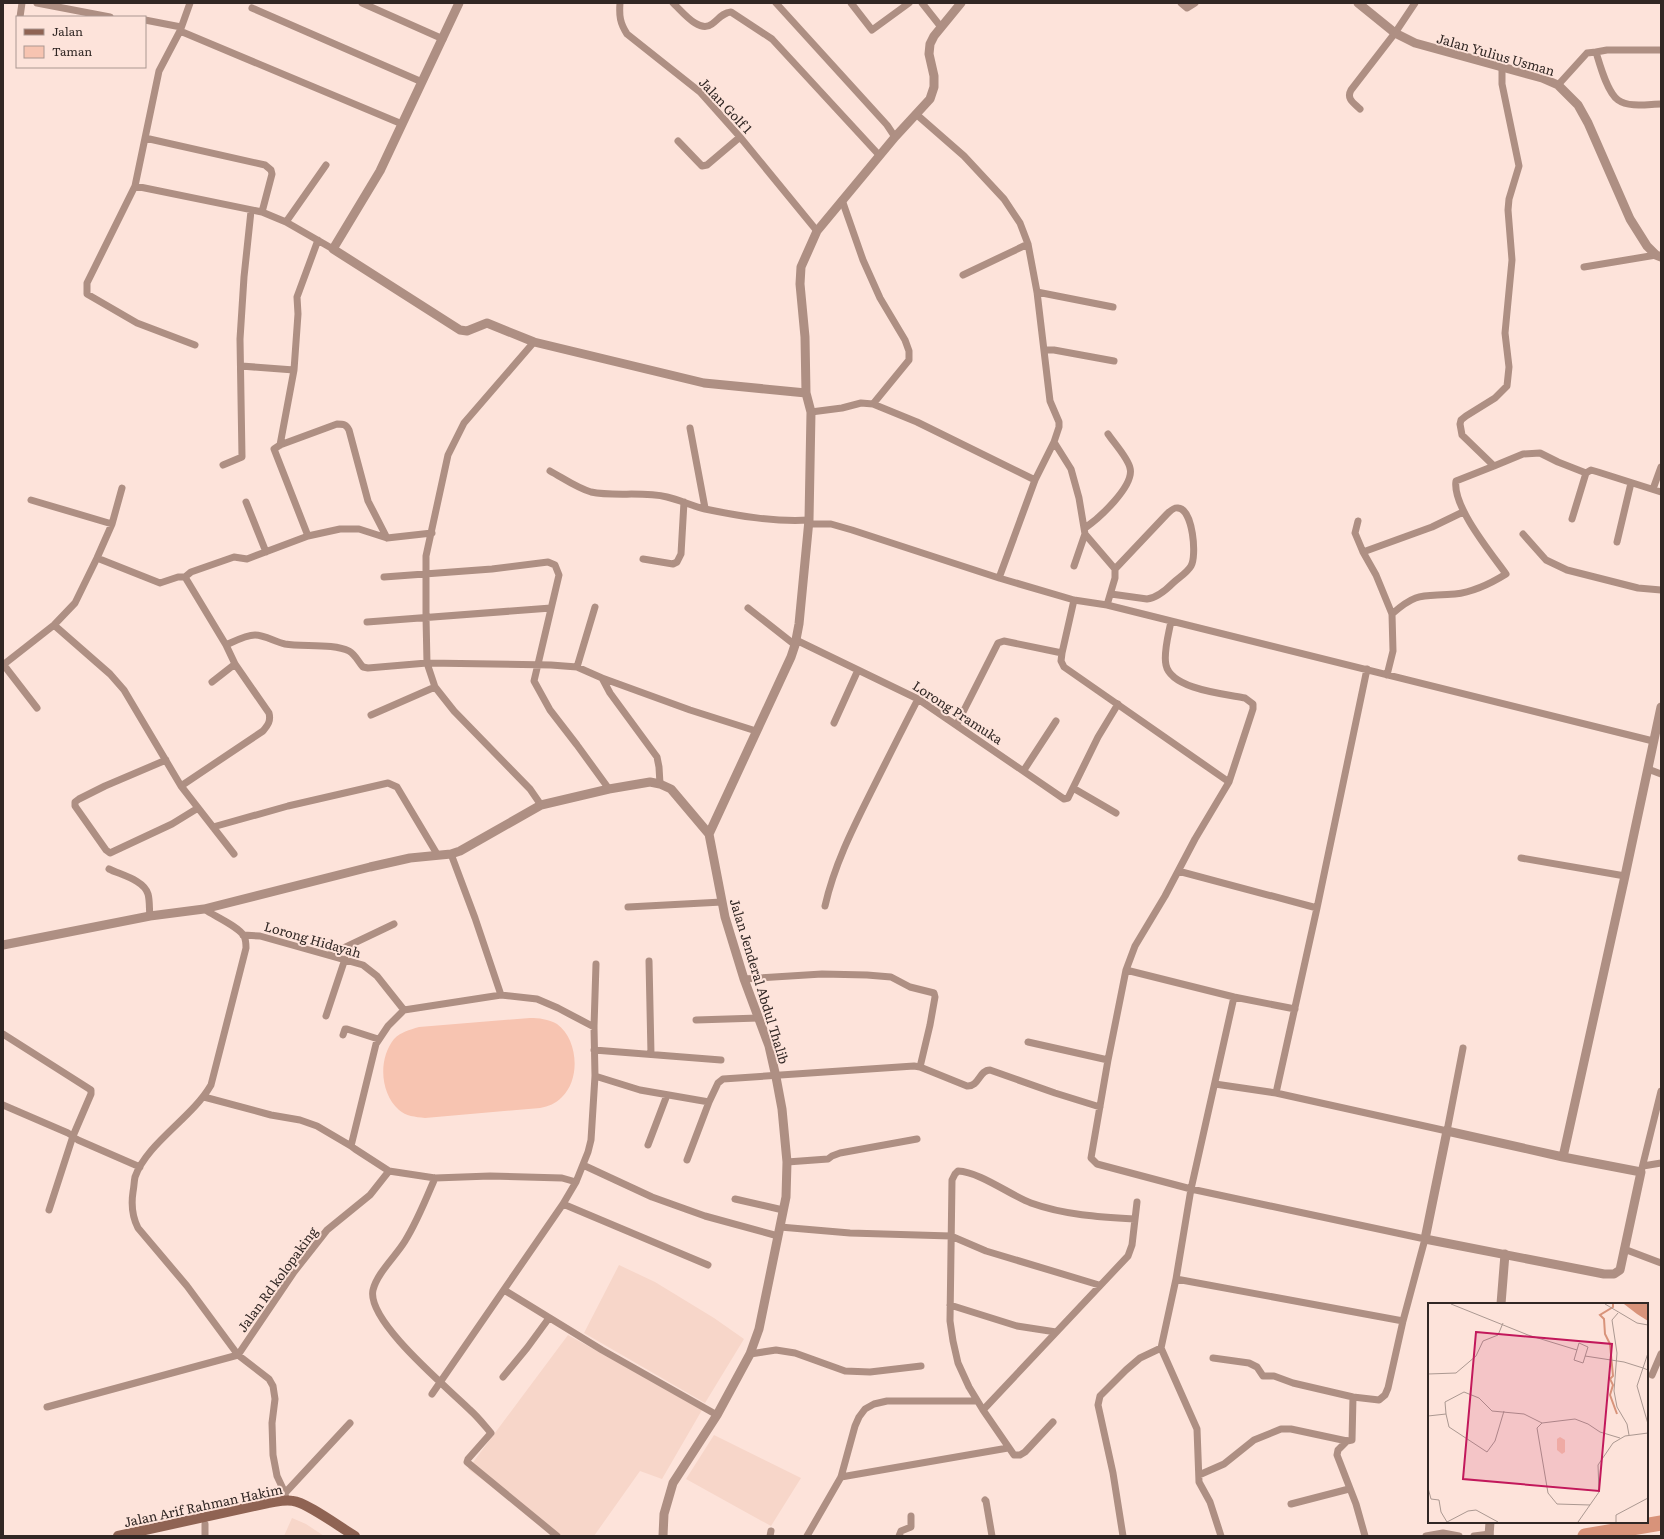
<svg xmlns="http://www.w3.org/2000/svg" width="1664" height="1539" viewBox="0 0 1664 1539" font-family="Literata,serif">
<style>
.built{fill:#f7d6c9}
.green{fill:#f7c4b1}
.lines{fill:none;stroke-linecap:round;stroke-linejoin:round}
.river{stroke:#d8937a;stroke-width:15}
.minor{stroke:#ae8f83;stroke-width:7}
.tertiary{stroke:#ae8f83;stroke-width:9}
.secondary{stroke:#8f6353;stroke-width:10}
.labels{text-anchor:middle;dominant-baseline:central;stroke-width:4;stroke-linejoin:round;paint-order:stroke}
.street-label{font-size:13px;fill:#312724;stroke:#fde3da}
.inset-river{fill:none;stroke:#d8937a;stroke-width:2}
.inset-road{fill:none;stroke:#ab9891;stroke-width:1}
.view{fill:#c2185b;fill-opacity:0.15;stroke:#c2185b;stroke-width:2}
.inset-edge{fill:none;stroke:#312724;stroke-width:2}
</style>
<rect width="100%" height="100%" fill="#fde3da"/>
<path class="built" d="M619,1265L655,1282L714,1318L744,1339L705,1403L584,1333Z
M568,1335L664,1388L702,1410L662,1479L640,1471L594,1536H559L468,1469Z
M714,1435L801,1478L771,1526L686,1479Z
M292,1518L306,1524L324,1536H284Z"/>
<path class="green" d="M530,1018C539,1018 548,1019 557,1024C578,1039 581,1079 562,1097C555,1104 549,1106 540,1108L425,1118C415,1117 406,1116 399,1110C380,1093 378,1059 394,1039C401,1032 409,1030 419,1027Z"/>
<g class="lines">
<path class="river" d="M1585,1536L1661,1523"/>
<path class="minor" d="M37,3L110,17
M362,3L443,39
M620,3C619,16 620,23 627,34L700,92L740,137L817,231
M673,3C682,11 699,34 712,24C719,19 722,13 731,12L772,39L879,155
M776,3L887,125L895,137
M851,3L872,30L909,3
M922,3L941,27
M1181,3L1187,8L1195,3
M252,8L422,82
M20,17L22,3
M145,20L181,27
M180,31L402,124
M1661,50H1607L1596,52C1600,65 1607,92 1618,100C1629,108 1649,104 1661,104
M1502,66V84L1519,166L1509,199L1508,210L1512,260L1505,333L1509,367L1507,386L1495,398L1466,416L1461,420L1460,424L1462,435L1494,466L1523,454L1540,453L1558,462L1586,473
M1558,85L1587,53L1596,52
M1360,109C1354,103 1346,99 1351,90L1395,33L1415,3
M916,114L964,156L1004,199L1020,223L1028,244L1037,292L1050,401L1059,422V427L1054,442L1071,469L1079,498L1085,534L1115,569V578L1107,605
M145,138L265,165L271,170L272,174L262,212
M678,141L702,166L707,165L740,137
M135,186L159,71L180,31L190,3
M842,200L863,260L880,298L905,340L909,351V360L873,404
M286,222L326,165
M1584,267L1656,255
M963,275L1028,244
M1037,292L1113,307
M534,342L464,423L448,455L426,556V617L427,663L435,687L454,711L530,789L541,805
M195,345L137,323L87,294V283L135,186L262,212L286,222L333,249
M1045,350H1054L1114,361
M241,366L294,370
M811,412L842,408L861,403L873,404L917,422L1035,480
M690,428L705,508
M280,445L294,370L298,314L297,297L318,240
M223,465L242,457L240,339L244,277L251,211
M550,471C563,478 577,488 591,492C614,497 643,491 667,497C680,500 692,506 705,509C739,516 774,522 809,520
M1653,489L1661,467
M31,500L112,524
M246,502L266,552
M1572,519L1586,473L1591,470L1598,472L1661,492
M1358,521L1355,533L1363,552
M808,524H831L852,530L999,578L1074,600L1107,605L1653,741
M1085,528C1098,519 1135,486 1130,468C1128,458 1114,443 1108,434
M1523,534L1546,560L1567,570L1638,588L1661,590
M308,536L274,449L280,445L337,424C343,424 346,424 349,430L368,501L387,538
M1617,542L1631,483
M97,558L160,583L178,577H185L226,645L235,664L269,713C271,721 268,725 263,731L181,786
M643,559L673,564L677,562L681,554L684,502
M1074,566L1085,534
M185,577L191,572L234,557L247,559L308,536L340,529H359L387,538L432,533
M384,577L492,569L548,562L555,565L559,575L534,681L550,710L577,745L609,789
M999,578L1035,480L1054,442
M1111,594L1147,599C1156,598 1166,590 1173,583C1178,578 1187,573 1191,566C1197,556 1193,509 1178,508C1174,507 1170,511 1167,514L1115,569
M1074,600L1062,653L1061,661L1064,667L1229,782
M748,608L795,645
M1392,614C1418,591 1423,597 1455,594C1474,592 1490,584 1506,574C1491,553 1452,506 1456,481L1494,466
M1171,621C1169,633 1163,653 1166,665C1171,689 1224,694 1245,698L1253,704V709L1229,782L1195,839L1165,896L1135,946L1126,970L1108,1060L1091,1158L1097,1164L1191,1189L1425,1239L1403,1321L1388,1388L1385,1395L1379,1400L1353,1397L1293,1383L1274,1376H1263L1257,1367L1249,1363L1213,1358
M367,622L551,608
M54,625L110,674L124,690L181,786L234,854
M796,640L918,699L1064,799L1068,798L1098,737L1118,704
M226,645C235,641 246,635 255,635C265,635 275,642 285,644C302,647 334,643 349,651C356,655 358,662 363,667L368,668L427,663L551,665L577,667L602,678L610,693L657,757L659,767L660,784
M3,664L37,708
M3,665L54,625L75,603L97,558L112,524L122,488
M577,667L595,607
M1367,669L1317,908L1276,1093L1447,1131L1463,1048
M1387,675L1393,651L1392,614L1376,575L1363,552L1432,527L1463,512
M602,678L690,710L756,731
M212,682L235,664
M371,715L435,687
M834,723L858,670
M957,724L998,643L1004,641L1062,653
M166,760L105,786L79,799L75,802V806L106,850L110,853L172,824L198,808
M1648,769L1661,774
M1024,770L1056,721
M1073,788L1116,813
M213,827L288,806L388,783L397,787L437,854
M451,854L475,918L501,995
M1521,858L1625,876
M109,869C121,875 144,880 148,894C150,901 149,910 150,916
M1178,871L1317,908
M825,906C834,866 852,830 870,794C886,762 902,730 918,699
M628,907L722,902
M204,909C214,916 238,926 244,936C246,940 246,944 246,948L211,1085C192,1118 147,1143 135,1177C134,1182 134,1187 133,1192C131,1205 132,1216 138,1228L187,1286L238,1355L269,1379L273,1386L275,1399L272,1423L273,1455L277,1476L285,1493L286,1500
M243,935L260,936L363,965L377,976L404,1010
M329,955L394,924
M649,961L651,1054
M1126,970L1234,997L1295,1009
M744,979L822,974L867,975L891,977L910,987L934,993L935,997L930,1025L920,1067
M326,1016L345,959
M696,1020L759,1018
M3,1034L91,1090V1094L73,1136L49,1210
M343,1035L345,1029H347L378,1039
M1028,1042L1108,1060
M594,1050L721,1060
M595,1076L640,1090L709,1102L718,1083L723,1079L914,1066L920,1067L967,1086C979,1087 979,1070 990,1070L1055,1093L1100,1107
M1215,1084L1276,1093
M204,1097L271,1115L300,1120L317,1126L351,1146
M3,1105L68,1133L78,1140L140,1167
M648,1145L667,1095
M687,1160L709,1102
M787,1162L828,1159L832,1156L840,1153L917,1139
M583,1165L652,1197L705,1216L778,1236
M1643,1166L1661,1163
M1641,1172L1661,1091
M435,1178C426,1199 417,1222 405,1241C396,1256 377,1273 373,1290C366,1321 449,1389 470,1410C478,1417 484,1425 491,1433L468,1459L467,1462L557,1536
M576,1182L588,1152L591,1140L595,1076L594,1027L596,964
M735,1199L783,1210
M563,1204L708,1265
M780,1227L850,1233L951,1236L986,1251L1099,1285
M1624,1249L1661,1263
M1176,1279L1403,1321
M504,1290L602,1350L717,1415
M950,1305L1017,1326L1056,1332
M750,1354L776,1350L795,1353L845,1371L870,1372L921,1366
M1652,1375L1661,1354
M503,1377L527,1348L549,1318
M432,1394L563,1204L576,1182L562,1178L490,1176L435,1178L389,1171L355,1149L351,1146L376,1044L388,1026L404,1010L501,995L537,999L558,1008L594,1027
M47,1407L238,1355L294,1272L320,1239L327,1230L370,1195L389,1171
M983,1410L1128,1256L1132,1245L1137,1202
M1053,1422L1025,1452L1020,1455H1014L983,1410L969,1387L958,1363L953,1341L950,1321L952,1180L955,1174L958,1171C980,1172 1010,1195 1031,1203C1064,1215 1100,1217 1135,1219
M1347,1441L1338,1450L1337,1455L1356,1504L1365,1536
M1199,1475L1224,1464L1254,1440L1281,1429H1291L1347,1441L1352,1440L1353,1397
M841,1477L1008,1448
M285,1493L350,1423
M985,1500L986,1501L992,1536
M1291,1504L1349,1489
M205,1536V1524
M770,1536L771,1531
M807,1536L841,1477L855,1426L859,1417L865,1409L874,1404L887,1401H977
M899,1536L901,1531L911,1527V1516
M1123,1536L1113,1473L1098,1405L1100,1396L1126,1370L1140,1358L1161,1348
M1221,1536L1210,1502L1199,1482L1197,1429L1161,1348L1176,1279L1191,1189L1234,997
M1426,1536L1443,1533L1459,1536
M1474,1536L1490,1534"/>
<path class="tertiary" d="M459,3L380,171L333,249L460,330L467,331L487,323L534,342L704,383L806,393
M1358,3L1395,33L1415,43L1542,78L1558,85L1578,105L1588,123L1630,219L1647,246L1656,255L1661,257
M3,945L150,916L204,909L370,867L410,858L451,854L460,851L541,805L609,789L650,782L660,784L671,789L709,834
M1447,1131L1563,1157L1641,1172L1620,1270L1614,1274H1604L1425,1239Z
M1563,1157L1625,876L1661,707
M1501,1304L1505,1254
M663,1536L664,1514L673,1483L717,1415L750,1354L759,1329L786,1197L787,1162L782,1109L776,1077L769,1046L744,979L725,917L709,834L791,657L795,645L799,624L809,520L811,412L806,393L805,337L800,284L801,267L817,231L895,137L930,99L934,87V76L929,54L930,44L934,36L961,3
M1489,1536L1490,1522"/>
<path class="secondary" d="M118,1536L268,1503C276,1502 285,1499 293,1501C306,1502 341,1528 355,1536"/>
</g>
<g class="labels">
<g class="street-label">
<text transform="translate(1496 54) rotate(16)">Jalan Yulius Usman</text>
<text transform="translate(726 105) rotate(47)">Jalan Golf 1</text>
<text transform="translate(958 712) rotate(33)">Lorong Pramuka</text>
<text transform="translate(313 939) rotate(16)">Lorong Hidayah</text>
<text transform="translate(760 981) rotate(73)">Jalan Jenderal Abdul Thalib</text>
<text transform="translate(277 1279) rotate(-54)">Jalan Rd kolopaking</text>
<text transform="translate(203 1505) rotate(-12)">Jalan Arif Rahman Hakim</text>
</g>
</g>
<g transform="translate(1428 1303)">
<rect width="220" height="220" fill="#fde3da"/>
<path d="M132,134L137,137V149L134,151L129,147V136Z" fill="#f7c4b1"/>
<path d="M196,1H220V18L209,11Z" fill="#d8937a"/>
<path class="inset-river" d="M185,1V4L172,12L176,16L177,31L182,41L185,73L182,76L185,82L182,92L189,111"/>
<path class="inset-road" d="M23,1L100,32L149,47M177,1L209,20L220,22M190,10L184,17L189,50L186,88L189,104L199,121L201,132M151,40L160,44L155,60L146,57ZM220,50L215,65L220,67M157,53L196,59L215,65L209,83L220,121M0,71L28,70L48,53L55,38L70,32L75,20M18,111L17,99L36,89L51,95L64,108L96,111L114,120L147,116L160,121L172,129L192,135M0,113L18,111L21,124L59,149L67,138L76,108M114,120L109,125L120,190L129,201L162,202M0,185L3,196L11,197L13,209L19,219M19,219L40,208L48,207L70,219M150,219L171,189L170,162L185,140L197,133L220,130M188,219V212L220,195"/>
<path class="view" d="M48,29L184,41L171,188L35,176Z"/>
<rect width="220" height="220" class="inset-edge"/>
</g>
<rect width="1664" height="1539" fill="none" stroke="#312724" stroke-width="8"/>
<rect x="16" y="16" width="130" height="52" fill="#fde3da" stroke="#ab9891"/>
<rect x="24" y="29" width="20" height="6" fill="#8f6353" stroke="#ab9891"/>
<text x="52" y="36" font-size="12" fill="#312724">Jalan</text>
<rect x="24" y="46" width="20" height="12" fill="#f7c4b1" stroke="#ab9891"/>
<text x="52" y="56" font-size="12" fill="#312724">Taman</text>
</svg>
